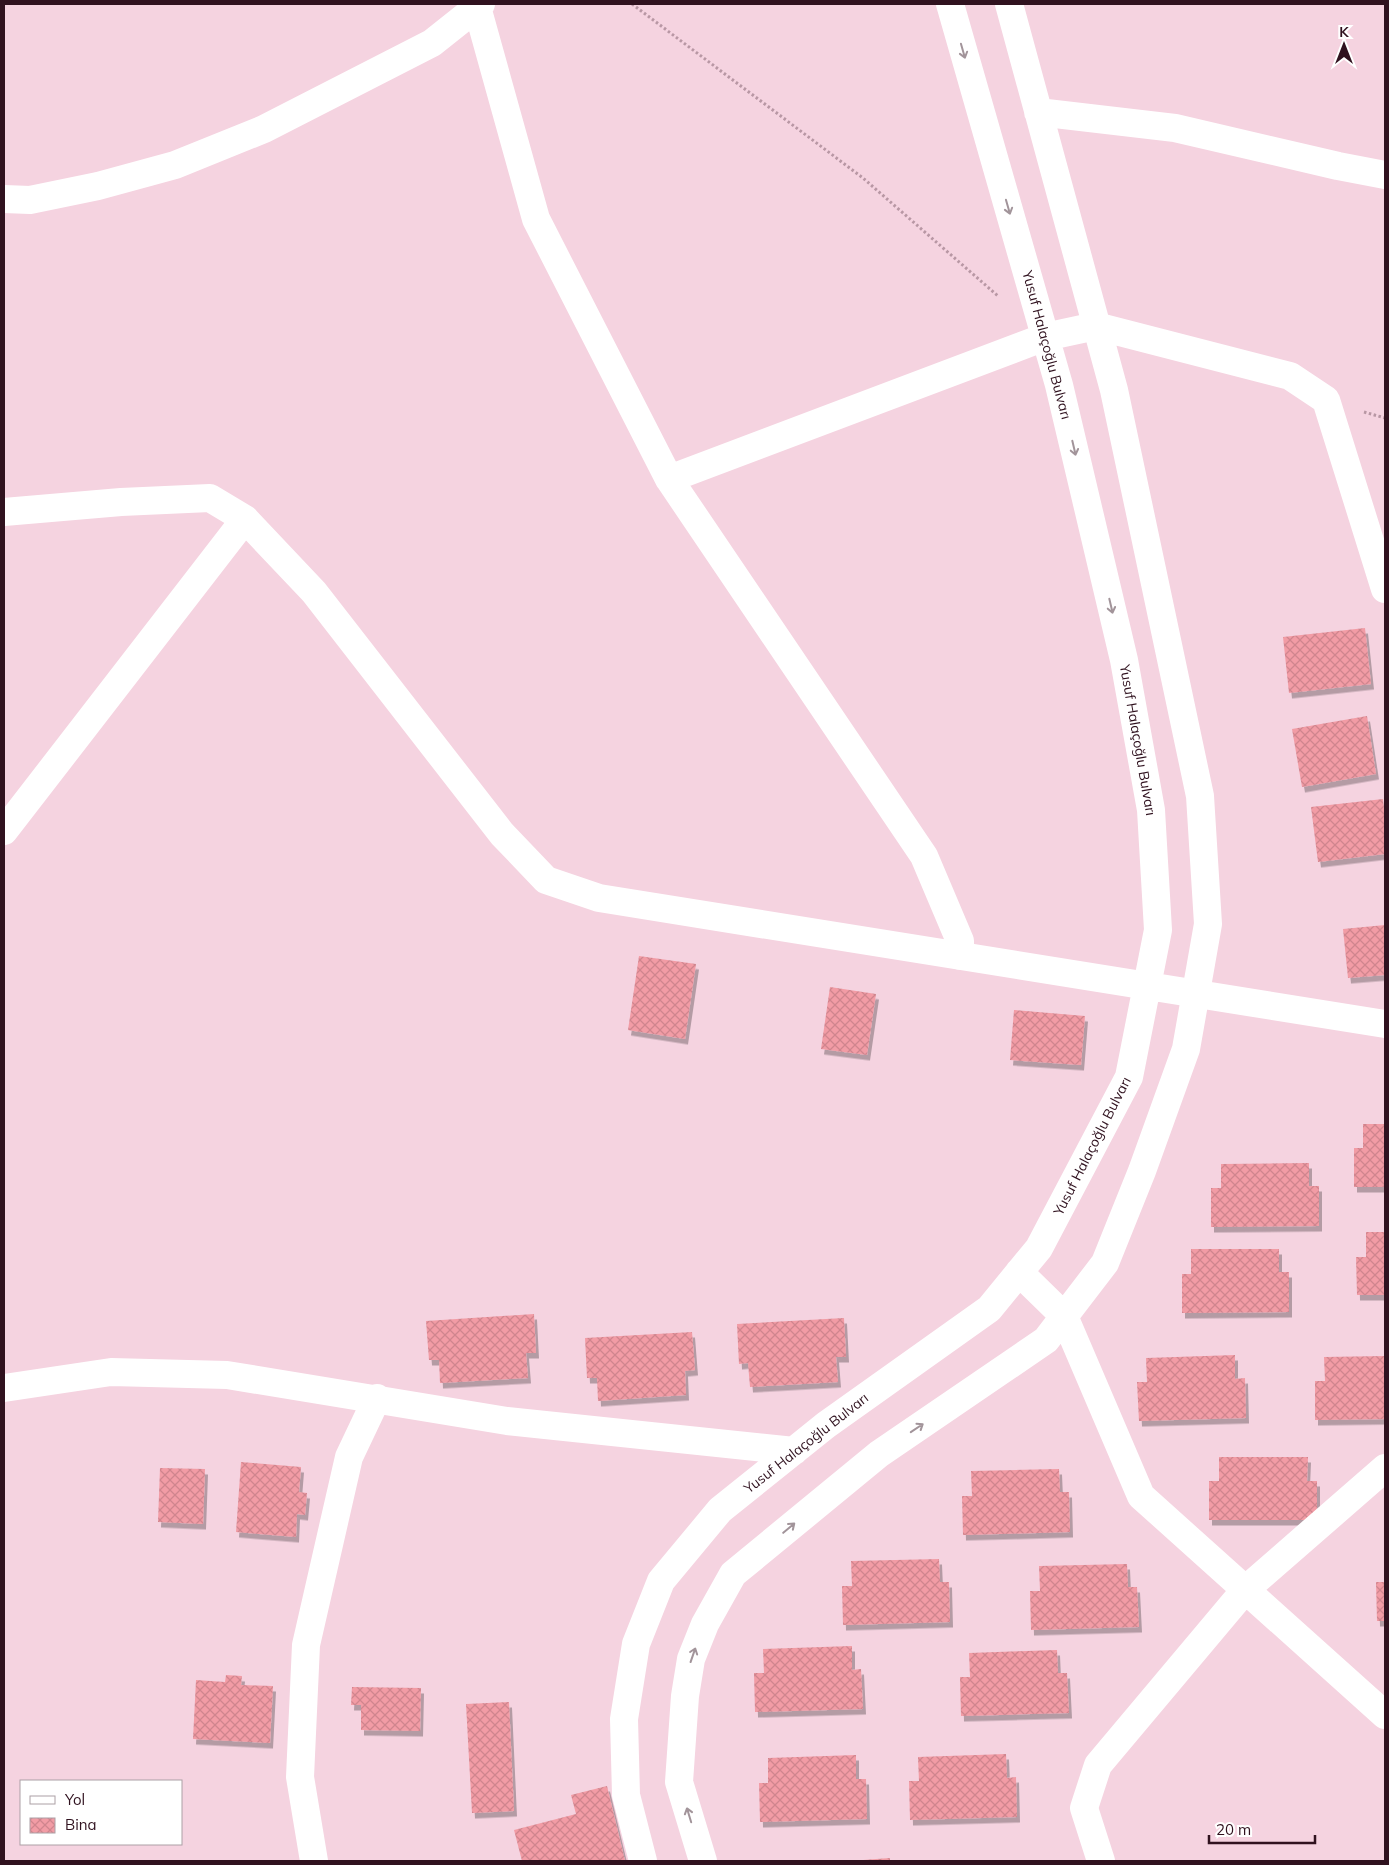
<svg xmlns="http://www.w3.org/2000/svg" width="1389" height="1865" viewBox="0 0 1389 1865" font-family="Mulish,sans-serif">
<style>
.building{fill:url(#building-cross-hatch);filter:url(#shadow)}
.lines{fill:none;stroke-linecap:round;stroke-linejoin:round}
.path{stroke:#b897a4;stroke-width:3;stroke-dasharray:2.5 2.5;stroke-linecap:butt}
.minor{stroke:#fff;stroke-width:28}
.oneway{stroke:#a2949a}
.labels{text-anchor:middle;dominant-baseline:central;stroke-width:4;stroke-linejoin:round;paint-order:stroke}
.street-label{font-size:14px;fill:#30121f;stroke:#fff}
</style>
<defs>
<pattern id="building-cross-hatch" width="8" height="8" patternUnits="userSpaceOnUse" patternTransform="scale(1.25)"><rect width="8" height="8" fill="#f29ca5"/><path d="M0 0l8 8M0 8l8-8" fill="none" stroke="#d0858e"/></pattern>
<filter id="shadow"><feDropShadow dx="3" dy="5.5" stdDeviation="0" flood-color="#0004"/></filter>
</defs>
<rect width="100%" height="100%" fill="#f5d3e0"/>
<path class="building" d="M1365,628L1371,684L1289,693L1283,637Z
M1367,716L1376,774L1302,787L1292,729Z
M1383,799L1385,819V854L1318,862L1311,807Z
M1385,925V975L1348,978L1343,929Z
M639,956L696,964L685,1039L628,1030Z
M830,987L876,994L867,1055L821,1049Z
M1014,1010L1085,1016L1081,1065L1010,1060Z
M1363,1124H1385V1187H1354V1148H1363Z
M1309,1163V1186H1319V1226L1211,1227V1188H1221V1164Z
M1366,1232H1385V1295H1357L1356,1257H1366Z
M1191,1249H1279V1272H1289V1312L1182,1313V1274H1191Z
M534,1314L536,1353H526L528,1378L440,1383L439,1360H429L426,1321Z
M844,1318L846,1357H836L838,1382L750,1387L748,1363L739,1364L737,1324Z
M692,1332L695,1370L685,1371L686,1395L598,1401L597,1378H587L585,1338Z
M1235,1355V1379L1245,1378L1246,1418L1139,1421L1137,1382H1147L1146,1358Z
M1385,1356V1419L1315,1420V1381H1325L1324,1357Z
M1219,1457H1308L1307,1481H1317V1520H1209V1481H1219Z
M241,1462L301,1467L299,1492L307,1493L305,1515L297,1514L296,1537L236,1532Z
M160,1468L205,1469L203,1524L158,1522Z
M1059,1469L1060,1492H1069L1070,1532L963,1535L962,1496H972L971,1471Z
M939,1559L940,1582H949L950,1622L843,1625L842,1586H852L851,1561Z
M1127,1564L1128,1587H1137L1139,1627L1031,1630L1030,1591H1040L1039,1566Z
M1376,1582H1385V1621H1377Z
M852,1646V1670L861,1669L863,1709L755,1712L754,1673H764L763,1649Z
M1057,1650L1058,1673H1067L1069,1713L961,1716L960,1677H970L969,1653Z
M226,1675L242,1676L241,1685L273,1686L270,1743L193,1739L196,1680L225,1682Z
M352,1687L421,1688L420,1731L361,1730V1705H351Z
M509,1702L514,1811L472,1813L466,1704Z
M1006,1754L1007,1778L1016,1777L1017,1817L910,1820L909,1781H919L918,1757Z
M856,1755V1779H866L867,1819L760,1822L759,1783H768V1758Z
M607,1786L625,1861H522L514,1830L576,1814L571,1795Z
M890,1858V1861H863V1860Z"/>
<g class="lines">
<path class="path" d="M632,4L863,178L998,296
M1364,412L1385,418"/>
<path class="minor" d="M477,7L536,219L669,479L924,856L960,941V956
M1038,112L1175,128L1338,166L1385,175
M4,199L30,200L98,186L175,165L264,129L432,43L481,4
M669,479L1045,337L1096,326L1290,376L1326,400L1385,589
M4,512L121,502L210,498L245,519L314,592L502,834L546,880L599,898L1385,1024
M4,831L245,519
M1019,1272L1064,1316L1141,1496L1385,1715
M4,1388L111,1372L227,1375L507,1421L794,1451
M314,1861L300,1777L306,1645L349,1457L377,1398
M643,1861L626,1795L624,1719L636,1644L661,1581L720,1510L826,1425L989,1309L1039,1248L1129,1077L1158,930L1151,810L1124,660L1059,385L950,4
M703,1861L679,1782L685,1696L691,1659L705,1624L733,1574L879,1454L1046,1340L1105,1263L1142,1171L1186,1049L1208,924L1200,796L1114,390L1009,4
M1101,1861L1084,1808L1098,1765L1245,1590L1385,1468"/>
</g>
<defs><path id="oneway-shaft" d="M-6 0H5M1.5-3L5.5 0L1.5 3" fill="none" stroke-width="1.6" stroke-linecap="round" stroke-linejoin="round" transform="scale(1.25)"/></defs>
<g class="oneway">
<use href="#oneway-shaft" transform="translate(963 51) rotate(74)"/>
<use href="#oneway-shaft" transform="translate(1008 207) rotate(74)"/>
<use href="#oneway-shaft" transform="translate(1074 448) rotate(77)"/>
<use href="#oneway-shaft" transform="translate(1111 606) rotate(77)"/>
<use href="#oneway-shaft" transform="translate(917 1428) rotate(-34)"/>
<use href="#oneway-shaft" transform="translate(789 1528) rotate(-40)"/>
<use href="#oneway-shaft" transform="translate(693 1655) rotate(-71)"/>
<use href="#oneway-shaft" transform="translate(689 1815) rotate(-107)"/>
</g>
<g class="labels">
<g class="street-label">
<text transform="translate(1047 345) rotate(75)">Yusuf Halaçoğlu Bulvarı</text>
<text transform="translate(1138 740) rotate(80)">Yusuf Halaçoğlu Bulvarı</text>
<text transform="translate(1092 1146) rotate(-63)">Yusuf Halaçoğlu Bulvarı</text>
<text transform="translate(806 1443) rotate(-38)">Yusuf Halaçoğlu Bulvarı</text>
</g>
</g>
<rect width="1389" height="1865" fill="none" stroke="#30121f" stroke-width="10"/>
<rect x="20" y="1780" width="162" height="65" fill="#ffffff" stroke="#aca0a5"/>
<rect x="30" y="1796" width="25" height="8" fill="#ffffff" stroke="#aca0a5"/>
<text x="65" y="1805" font-size="15" fill="#30121f">Yol</text>
<rect x="30" y="1818" width="25" height="15" fill="url(#building-cross-hatch)" stroke="#aca0a5"/>
<text x="65" y="1830" font-size="15" fill="#30121f">Bina</text>
<g transform="translate(1344 45)" stroke="#ffffff" stroke-width="4" paint-order="stroke">
<path d="M0-4L9 19L0 12L-9 19Z" fill="#30121f"/>
<text y="-8" font-size="14" font-weight="bold" text-anchor="middle" fill="#30121f">K</text>
</g>
<path d="M1209 1835v8h106v-8" fill="none" stroke="#30121f" stroke-width="2.5"/>
<text x="1216" y="1835" font-size="15" fill="#30121f" stroke="#ffffff" stroke-width="4" paint-order="stroke">20 m</text>
</svg>
